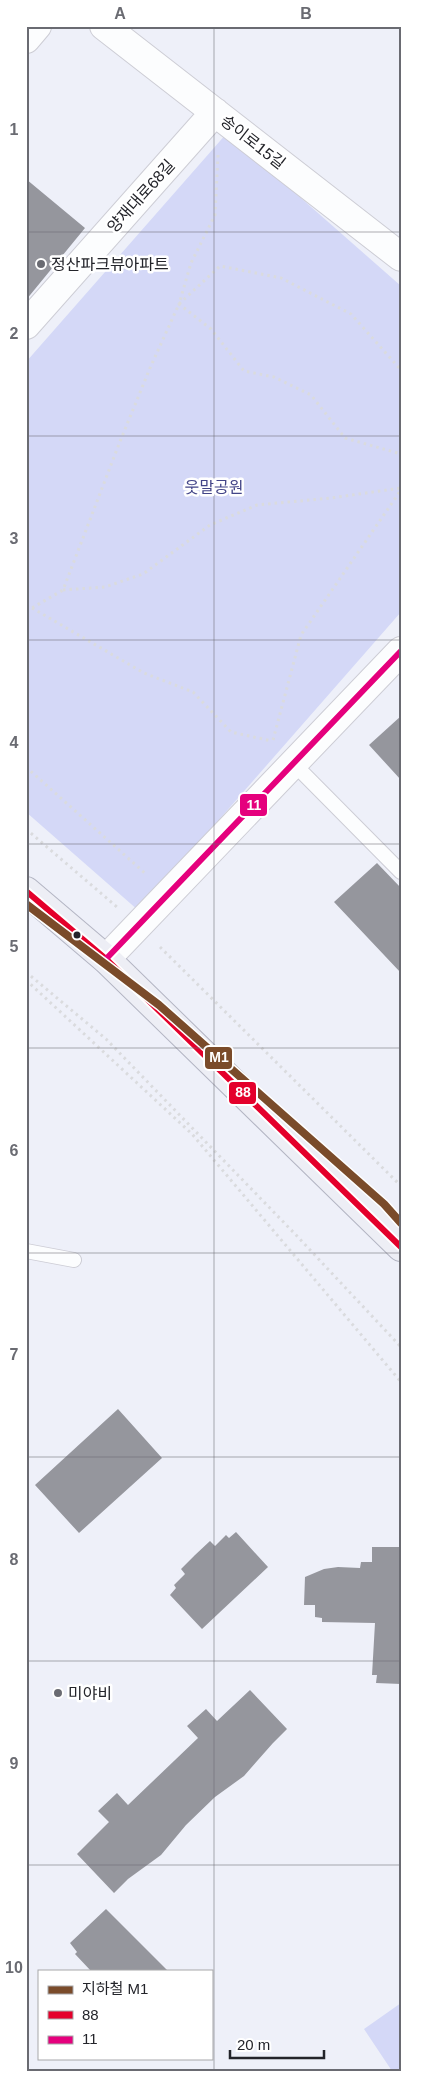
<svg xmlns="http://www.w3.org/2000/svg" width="427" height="2097" viewBox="0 0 427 2097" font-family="Arial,'Noto Sans KR',sans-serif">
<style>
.green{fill:#d4d8f7}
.building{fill:#95969d}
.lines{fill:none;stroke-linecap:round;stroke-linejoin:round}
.service-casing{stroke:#cdcdd5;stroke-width:16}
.minor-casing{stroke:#cdcdd5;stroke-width:30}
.tertiary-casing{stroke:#cdcdd5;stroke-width:30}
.primary-casing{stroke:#b3b5c3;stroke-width:30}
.path{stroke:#dadbde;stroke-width:3;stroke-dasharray:2.5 4;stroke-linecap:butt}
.service{stroke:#fcfdfe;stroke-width:14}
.minor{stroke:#fcfdfe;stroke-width:28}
.tertiary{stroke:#fcfdfe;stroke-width:28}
.primary{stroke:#edeef5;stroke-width:28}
.bus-1-casing{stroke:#fff;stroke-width:10}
.bus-2-casing{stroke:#fff;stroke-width:10}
.bus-1{stroke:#e4002b;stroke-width:6}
.bus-2{stroke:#e5007d;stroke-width:6}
.metro-1-casing{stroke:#fff;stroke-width:11}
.metro-1{stroke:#7a4b2a;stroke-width:8}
.grid{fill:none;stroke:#6a6b72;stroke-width:1;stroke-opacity:0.55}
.poi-dot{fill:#6a6b72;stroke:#fff;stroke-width:2}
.bus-dot{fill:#23242a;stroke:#fff;stroke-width:2}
.labels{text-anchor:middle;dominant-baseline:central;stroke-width:5;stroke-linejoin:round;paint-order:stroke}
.street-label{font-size:16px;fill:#23242a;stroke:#fff}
.poi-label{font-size:16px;fill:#23242a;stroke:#fff;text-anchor:start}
.park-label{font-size:16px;fill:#434588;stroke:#fff}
.line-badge{stroke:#fff;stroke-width:2}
.badge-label{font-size:14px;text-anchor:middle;font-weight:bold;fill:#fff}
.neatline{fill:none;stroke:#6a6b72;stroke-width:2}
.grid-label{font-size:16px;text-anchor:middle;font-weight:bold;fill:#6a6b72}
</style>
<rect width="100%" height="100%" fill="#eef0f9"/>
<path class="green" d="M227,133L401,286V612L139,911L26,812V362Z
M401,2003V2071H392L364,2029Z"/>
<path class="building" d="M26,179L85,228L26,300Z
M401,716V780L369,745Z
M377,863L401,888V973L334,902Z
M118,1409L162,1458L79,1533L35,1485Z
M236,1532L268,1567L202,1629L170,1595L176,1588L174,1585L185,1574L181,1569L195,1555L210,1541L215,1546L226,1535L229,1538Z
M372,1547H401V1684L376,1683L377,1675H372L375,1623L322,1622V1618L315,1617V1605H304L305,1577L324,1569L338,1567L360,1568L361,1562H372Z
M250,1690L287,1729L273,1743L244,1776L215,1797L186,1825L161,1855L128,1879L114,1893L77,1854L109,1822L98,1811L117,1793L128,1805L198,1738L187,1726L206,1709L217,1721Z
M106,1909L168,1971H91L75,1954L77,1952L70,1943Z"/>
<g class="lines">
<defs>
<path id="service" d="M293,763L401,872
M26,1251L74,1260"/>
<path id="minor" d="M104,26L401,257
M26,39L37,26
M26,325L215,112"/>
<path id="tertiary" d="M106,959L401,651"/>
<path id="primary" d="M26,891L106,959L401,1247"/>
</defs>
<use href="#service" class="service-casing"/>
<use href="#minor" class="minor-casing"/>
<use href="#tertiary" class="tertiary-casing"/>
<use href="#primary" class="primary-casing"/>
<path class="path" d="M218,155L215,215L191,263L179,304L211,329L244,371L274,377L311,395L345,438L401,454
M63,590L105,587L143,574L210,525L257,505L331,498L401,488
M26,606L32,608L63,590L119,444L150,368L179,304L220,266L281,278L351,314L401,370
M32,608L144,673L193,692L231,732L272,741
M273,740L301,635L401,490
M26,767L147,875
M26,829L117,907
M160,947L401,1186
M26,972L106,1039L296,1235L401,1347
M26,980L192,1134L401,1382"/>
<use href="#service" class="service"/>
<use href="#minor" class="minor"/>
<use href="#tertiary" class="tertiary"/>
<use href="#primary" class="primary"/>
<defs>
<path id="bus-1" d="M26,891L106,959L401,1247"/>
<path id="bus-2" d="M106,959L401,651"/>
</defs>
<use href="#bus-1" class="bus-1-casing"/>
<use href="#bus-2" class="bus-2-casing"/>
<use href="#bus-1" class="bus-1"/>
<use href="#bus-2" class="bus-2"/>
<defs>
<path id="metro-1" d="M26,904L159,1005L384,1204L401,1223"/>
</defs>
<use href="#metro-1" class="metro-1-casing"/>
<use href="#metro-1" class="metro-1"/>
</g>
<path class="grid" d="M214,26V2071M26,232H401M26,436H401M26,640H401M26,844H401M26,1048H401M26,1253H401M26,1457H401M26,1661H401M26,1865H401"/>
<g class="poi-dot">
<circle cx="41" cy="264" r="5"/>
<circle cx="58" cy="1693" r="5"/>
</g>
<circle class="bus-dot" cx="77" cy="935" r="4.5"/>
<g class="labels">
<g class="street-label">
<text transform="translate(253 142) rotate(38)">송이로15길</text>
<text transform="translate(141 196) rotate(-48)">양재대로68길</text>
</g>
<g class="poi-label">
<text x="51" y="264">정산파크뷰아파트</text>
<text x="68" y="1693">미야비</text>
</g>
<g class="park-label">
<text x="214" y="487">웃말공원</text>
</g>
</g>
<g class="line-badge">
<rect x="239" y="793" width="29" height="24" rx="5" fill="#e5007d"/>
<rect x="204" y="1046" width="29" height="24" rx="5" fill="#7a4b2a"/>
<rect x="228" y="1081" width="29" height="24" rx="5" fill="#e4002b"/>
</g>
<g class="badge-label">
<text x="254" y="810">11</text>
<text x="219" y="1062">M1</text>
<text x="243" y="1097">88</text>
</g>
<rect width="427" height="2097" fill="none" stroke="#ffffff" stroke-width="55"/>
<rect x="38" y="1970" width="175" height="90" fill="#ffffff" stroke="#a7a7aa"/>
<rect x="48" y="1986" width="25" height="8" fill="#7a4b2a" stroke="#a7a7aa"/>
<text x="82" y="1994" font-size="15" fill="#23242a">지하철 M1</text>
<rect x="48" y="2011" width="25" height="8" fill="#e4002b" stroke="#a7a7aa"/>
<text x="82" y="2020" font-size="15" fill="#23242a">88</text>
<rect x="48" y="2036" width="25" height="8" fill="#e5007d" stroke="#a7a7aa"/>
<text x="82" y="2044" font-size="15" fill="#23242a">11</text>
<path d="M230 2050v8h94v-8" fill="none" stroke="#23242a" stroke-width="2.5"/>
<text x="237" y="2050" font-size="15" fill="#23242a" stroke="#ffffff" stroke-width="4" paint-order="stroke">20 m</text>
<rect x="28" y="28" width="372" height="2042" class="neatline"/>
<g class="grid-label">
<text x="120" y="19">A</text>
<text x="306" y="19">B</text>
<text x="14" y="135">1</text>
<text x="14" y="339">2</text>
<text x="14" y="544">3</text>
<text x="14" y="748">4</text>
<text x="14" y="952">5</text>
<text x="14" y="1156">6</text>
<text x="14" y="1360">7</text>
<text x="14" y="1565">8</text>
<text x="14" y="1769">9</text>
<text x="14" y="1973">10</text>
</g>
</svg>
